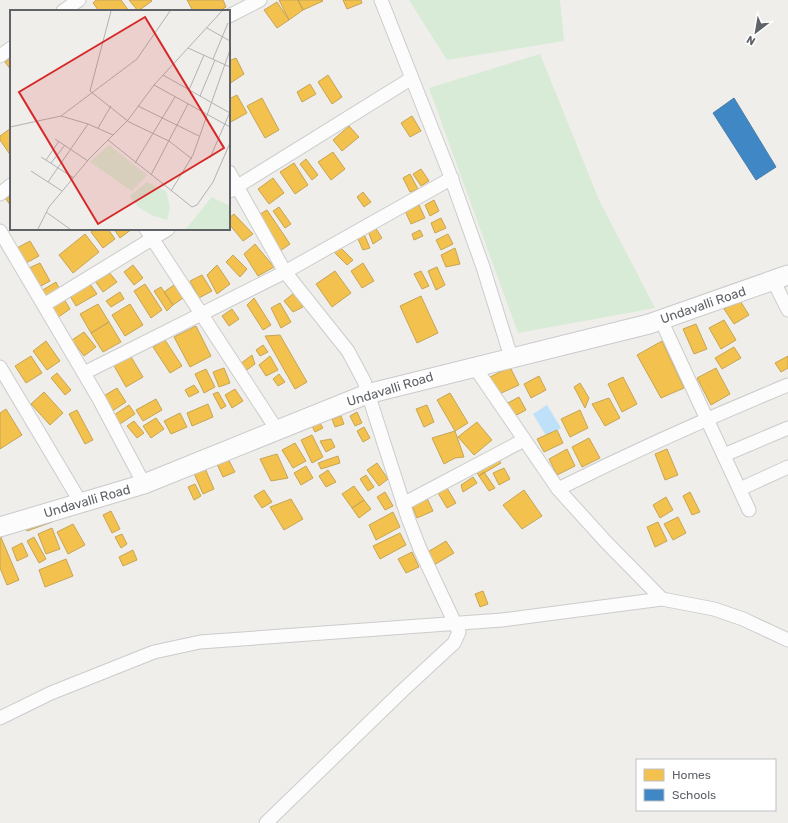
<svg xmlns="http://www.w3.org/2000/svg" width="788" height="823" viewBox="0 0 788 823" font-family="Rubik,sans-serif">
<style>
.green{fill:#d8ebd6}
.water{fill:#bfe0f9}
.homes{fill:#f2c14e;stroke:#c6a556}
.schools{fill:#3f88c5;stroke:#497da9}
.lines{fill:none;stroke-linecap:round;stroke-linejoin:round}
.minor-casing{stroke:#cbcccc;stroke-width:15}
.secondary-casing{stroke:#cacacb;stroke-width:21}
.minor{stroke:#fdfcfc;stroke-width:13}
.secondary{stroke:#fdfcfc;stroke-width:19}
.labels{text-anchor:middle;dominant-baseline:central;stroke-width:4;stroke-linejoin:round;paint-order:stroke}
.street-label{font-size:13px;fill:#5f6368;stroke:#fff}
.inset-road{fill:none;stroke:#b1b2b2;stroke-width:1}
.view{fill:#d62828;fill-opacity:0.15;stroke:#d62828;stroke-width:2}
.inset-edge{fill:none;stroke:#5f6368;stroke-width:2}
</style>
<rect width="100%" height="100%" fill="#efeeea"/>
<path class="green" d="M409,0H560L564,41L447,60Z
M540,54L599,200L655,308L518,333L429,88Z"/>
<path class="water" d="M547,405L561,428L547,437L533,414Z"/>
<path class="homes" d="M96,0H121L129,11H99L93,3Z
M129,0H151L152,1L138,11Z
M187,0H223L226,7L219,11H193Z
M279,0H298L303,10L289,20Z
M298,0H322L323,1L303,10Z
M343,0H361L362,3L347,9Z
M277,2L289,20L277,28L264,10Z
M11,57V70L5,62Z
M236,58L244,74L229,84V61Z
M328,75L342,97L332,104L318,82Z
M310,84L316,94L302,102L297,92Z
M237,95L247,113L229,123V99Z
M262,98L279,130L265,138L247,106Z
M412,116L421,131L410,137L401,123Z
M349,126L359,137L342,151L333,140Z
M11,128V156L0,140V136Z
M333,152L345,169L331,180L318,162Z
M306,159L318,175L312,180L300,164Z
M294,163L308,185L295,194L280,172Z
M421,169L429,181L421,186L413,174Z
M410,174L418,189L410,192L403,178Z
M273,178L284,193L269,204L258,189Z
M363,192L371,202L364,207L357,197Z
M11,193V206L5,198Z
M434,200L439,211L430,216L425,205Z
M419,205L425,218L411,224L405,211Z
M279,207L291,224L285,228L273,211Z
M267,210L290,244L280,251L257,216Z
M234,214L253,234L243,241L229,224V218Z
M441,218L446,228L435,233L431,223Z
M375,227L382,238L373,244L368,231Z
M95,229H108L115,239L103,248L91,232Z
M114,229H132L120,238Z
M420,230L423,236L414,240L412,234Z
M85,234L99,252L73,273L59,255Z
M364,234L370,248L363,250L357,237Z
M448,234L453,244L441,250L436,240Z
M30,241L39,256L26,263L17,248Z
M255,244L274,267L258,276L244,254Z
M340,247L353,260L347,265L334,252Z
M455,248L460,264L446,267L441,255Z
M233,255L247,269L240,277L226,262Z
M40,263L50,281L39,287L29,268Z
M363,263L374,281L362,288L351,271Z
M133,265L143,278L134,285L124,272Z
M217,265L230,284L217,294L207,275Z
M437,267L445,285L436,290L428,271Z
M108,271L117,282L103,292L95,281Z
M335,271L351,293L332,307L316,284Z
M421,271L429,286L422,289L414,274Z
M202,275L212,291L199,298L190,281Z
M56,282L60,290L45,299L41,291Z
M90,284L97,294L76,306L70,296Z
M145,284L162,310L151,318L134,291Z
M174,285L183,298L173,305L164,292Z
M161,287L173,305L167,311L154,291Z
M120,292L124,299L111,307L106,301Z
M294,293L303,307L293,312L284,301Z
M421,296L438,333L417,343L400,306Z
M254,298L271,325L263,330L247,305Z
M64,299L70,309L57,318L51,307Z
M739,299L749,315L734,324L724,309Z
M280,303L291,322L281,328L271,308Z
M98,304L109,322L91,333L80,314Z
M130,304L143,325L125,336L112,315Z
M232,309L239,319L229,326L222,316Z
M724,320L736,340L721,349L709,328Z
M109,322L121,342L103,352L91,333Z
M696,324L707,349L694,354L683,329Z
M196,326L211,356L190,367L174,337Z
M84,332L96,347L84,356L72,340Z
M280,335L307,382L295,389L265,336Z
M165,340L182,366L170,373L153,347Z
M46,341L60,361L47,370L33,351Z
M662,341L684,388L661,398L637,355Z
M263,345L268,352L260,356L256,350Z
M734,347L741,358L722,369L715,358Z
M130,355L143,377L126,387L113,364Z
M252,355L255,364L244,372L240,364Z
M31,356L42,373L26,383L15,366Z
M270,356L278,370L266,376L259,365Z
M788,356V368L781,372L775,363Z
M510,367L519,385L497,395L488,378Z
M224,368L230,383L219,387L213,372Z
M716,368L730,394L711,405L697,378Z
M206,369L215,387L204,393L195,374Z
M57,373L71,390L65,395L51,378Z
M279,374L285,382L278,386L273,379Z
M539,376L546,390L531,398L524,384Z
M623,377L637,404L622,412L608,384Z
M580,383L589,398L585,408L574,387Z
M194,385L199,392L189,397L185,390Z
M117,388L126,402L111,412L102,397Z
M235,389L243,401L232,408L225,395Z
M44,392L63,413L50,425L31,404Z
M218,392L226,406L221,409L213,394Z
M450,393L468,423L455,431L437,400Z
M519,397L526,410L513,417L506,404Z
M609,398L620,418L605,426L592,404Z
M156,399L162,410L143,421L136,410Z
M208,404L213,417L192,426L187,413Z
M129,405L135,414L120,424L114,415Z
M427,405L434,422L424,427L416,409Z
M6,409L22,435L0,449V413Z
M77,410L93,440L85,444L69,414Z
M580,410L588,428L570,437L561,419Z
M357,412L362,423L355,426L350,416Z
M180,413L187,427L171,434L164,421Z
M341,416L344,424L335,427L332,419Z
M156,418L164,429L151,438L143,426Z
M318,420L323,428L315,432L311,424Z
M134,421L144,433L137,438L127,426Z
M477,422L492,440L474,455L458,437Z
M364,427L370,438L363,442L357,431Z
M557,430L563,443L544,452L537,439Z
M455,431L464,457L455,458L444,464L432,438Z
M312,435L323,457L312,463L301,440Z
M589,438L600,458L582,467L572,447Z
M331,439L335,447L326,452L320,441Z
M295,443L306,461L293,468L282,450Z
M567,449L575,466L557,475L549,459Z
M667,449L678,475L665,480L655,454Z
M277,454L288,478L271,481L260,459Z
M338,456L340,463L321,469L318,463Z
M227,457L235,472L223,477L216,462Z
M498,459L501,463L479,476L476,471Z
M377,463L388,479L379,486L367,470Z
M204,466L214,489L203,494L193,471Z
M306,466L313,478L301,485L294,473Z
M504,468L510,479L499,485L493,473Z
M328,470L336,482L326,487L319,476Z
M484,472L495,488L489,491L479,476Z
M366,475L374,487L368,491L360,479Z
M473,477L477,483L463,492L461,485Z
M195,484L201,496L194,500L188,487Z
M354,486L364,500L352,508L342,494Z
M447,488L456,503L447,508L438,493Z
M264,490L272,502L262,508L254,496Z
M524,490L542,516L522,529L503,505Z
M385,492L393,506L385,510L377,497Z
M690,492L700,512L692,515L683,496Z
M426,496L433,511L417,518L411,503Z
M666,497L673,510L660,518L653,505Z
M291,499L303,519L284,530L270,507Z
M364,500L371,509L359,518L352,508Z
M111,511L120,529L112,533L103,515Z
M393,512L400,527L376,540L369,525Z
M50,516L52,522L27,531L25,525Z
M678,517L686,533L673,540L664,524Z
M658,522L667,541L655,547L647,527Z
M73,524L85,545L68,554L57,532Z
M52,528L60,549L46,554L38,534Z
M400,533L406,545L380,559L373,546Z
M122,534L127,544L121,548L115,537Z
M0,535L19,580L7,585L0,568Z
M34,537L46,559L39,563L27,541Z
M446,541L454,553L434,565L426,553Z
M22,543L28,556L17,561L12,548Z
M133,550L137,560L123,566L119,557Z
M412,552L419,567L406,573L398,559Z
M66,559L73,576L45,587L39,570Z
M483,591L488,604L480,607L475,594Z"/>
<path class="schools" d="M734,98L776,167L756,180L713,113Z"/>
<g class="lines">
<defs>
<path id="minor" d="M381,0L449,172L483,267L511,357
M63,11L79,0
M229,16L260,0
M0,56L11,48
M229,172L285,272L348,351L364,381L408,518L420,549L459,632L454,643L401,692L266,823
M230,191L412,78
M0,194L11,185
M146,229L277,430
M0,231L99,399L144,484
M773,280L788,310
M44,305L168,229
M661,320L749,510
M474,366L558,489L606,542L662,599
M0,367L81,503
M84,373L285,272L452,178
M724,455L788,428
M558,489C634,451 710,417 788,385
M740,489L788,467
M403,504L524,440
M0,718L51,693L154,652L200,642L502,620L662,599L714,609L743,619L788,640"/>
<path id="secondary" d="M0,527L144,484L367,394L649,324L788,275"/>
</defs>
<use href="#minor" class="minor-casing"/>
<use href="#secondary" class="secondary-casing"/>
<use href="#minor" class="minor"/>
<use href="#secondary" class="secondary"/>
</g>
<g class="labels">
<g class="street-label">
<text transform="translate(703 305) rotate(-19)">Undavalli Road</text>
<text transform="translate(390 389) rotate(-17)">Undavalli Road</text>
<text transform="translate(87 501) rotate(-16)">Undavalli Road</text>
</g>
</g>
<g transform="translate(10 10)">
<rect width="220" height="220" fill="#efeeea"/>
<path d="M99,135L137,165L122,181L80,152ZM137,172L156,181L160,198L157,210L141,205L128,197L120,186ZM202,187L220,196V219H176Z" fill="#d8ebd6"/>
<path class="inset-road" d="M101,1L80,81L119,112L159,131L182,149M197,18L220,31M178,38L220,57M203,49L218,13M153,65L220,103M144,75L220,117M179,80L194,45M190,86L205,50M128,96L189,126M51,106L78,114L103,125M0,117L51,106L127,49L160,1M88,118L101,96M45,129L78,151M98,130L182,197L187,195L203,172L220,133M31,147L64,168M200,148L220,102M36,150L49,131M41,153L55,135M125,153L165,87M21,161L52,181M141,165L178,94M38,172L78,114M161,181L183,145L220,40M36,202L60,219M28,219L39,197L79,149L118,110L144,75L212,1"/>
<path class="view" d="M135,7L214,138L88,214L9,82Z"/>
<rect width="220" height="220" class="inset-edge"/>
</g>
<rect x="636" y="759" width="140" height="52" fill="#ffffff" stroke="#bfc1c3"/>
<rect x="644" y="769" width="20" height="12" fill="#f2c14e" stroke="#bfc1c3"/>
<text x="672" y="779" font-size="12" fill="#5f6368">Homes</text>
<rect x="644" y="789" width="20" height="12" fill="#3f88c5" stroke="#bfc1c3"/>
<text x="672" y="799" font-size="12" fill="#5f6368">Schools</text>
<g transform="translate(756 32) rotate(211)" stroke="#ffffff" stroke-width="3" paint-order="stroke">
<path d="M0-3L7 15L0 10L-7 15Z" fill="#5f6368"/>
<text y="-6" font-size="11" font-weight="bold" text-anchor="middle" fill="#5f6368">N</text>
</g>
</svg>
